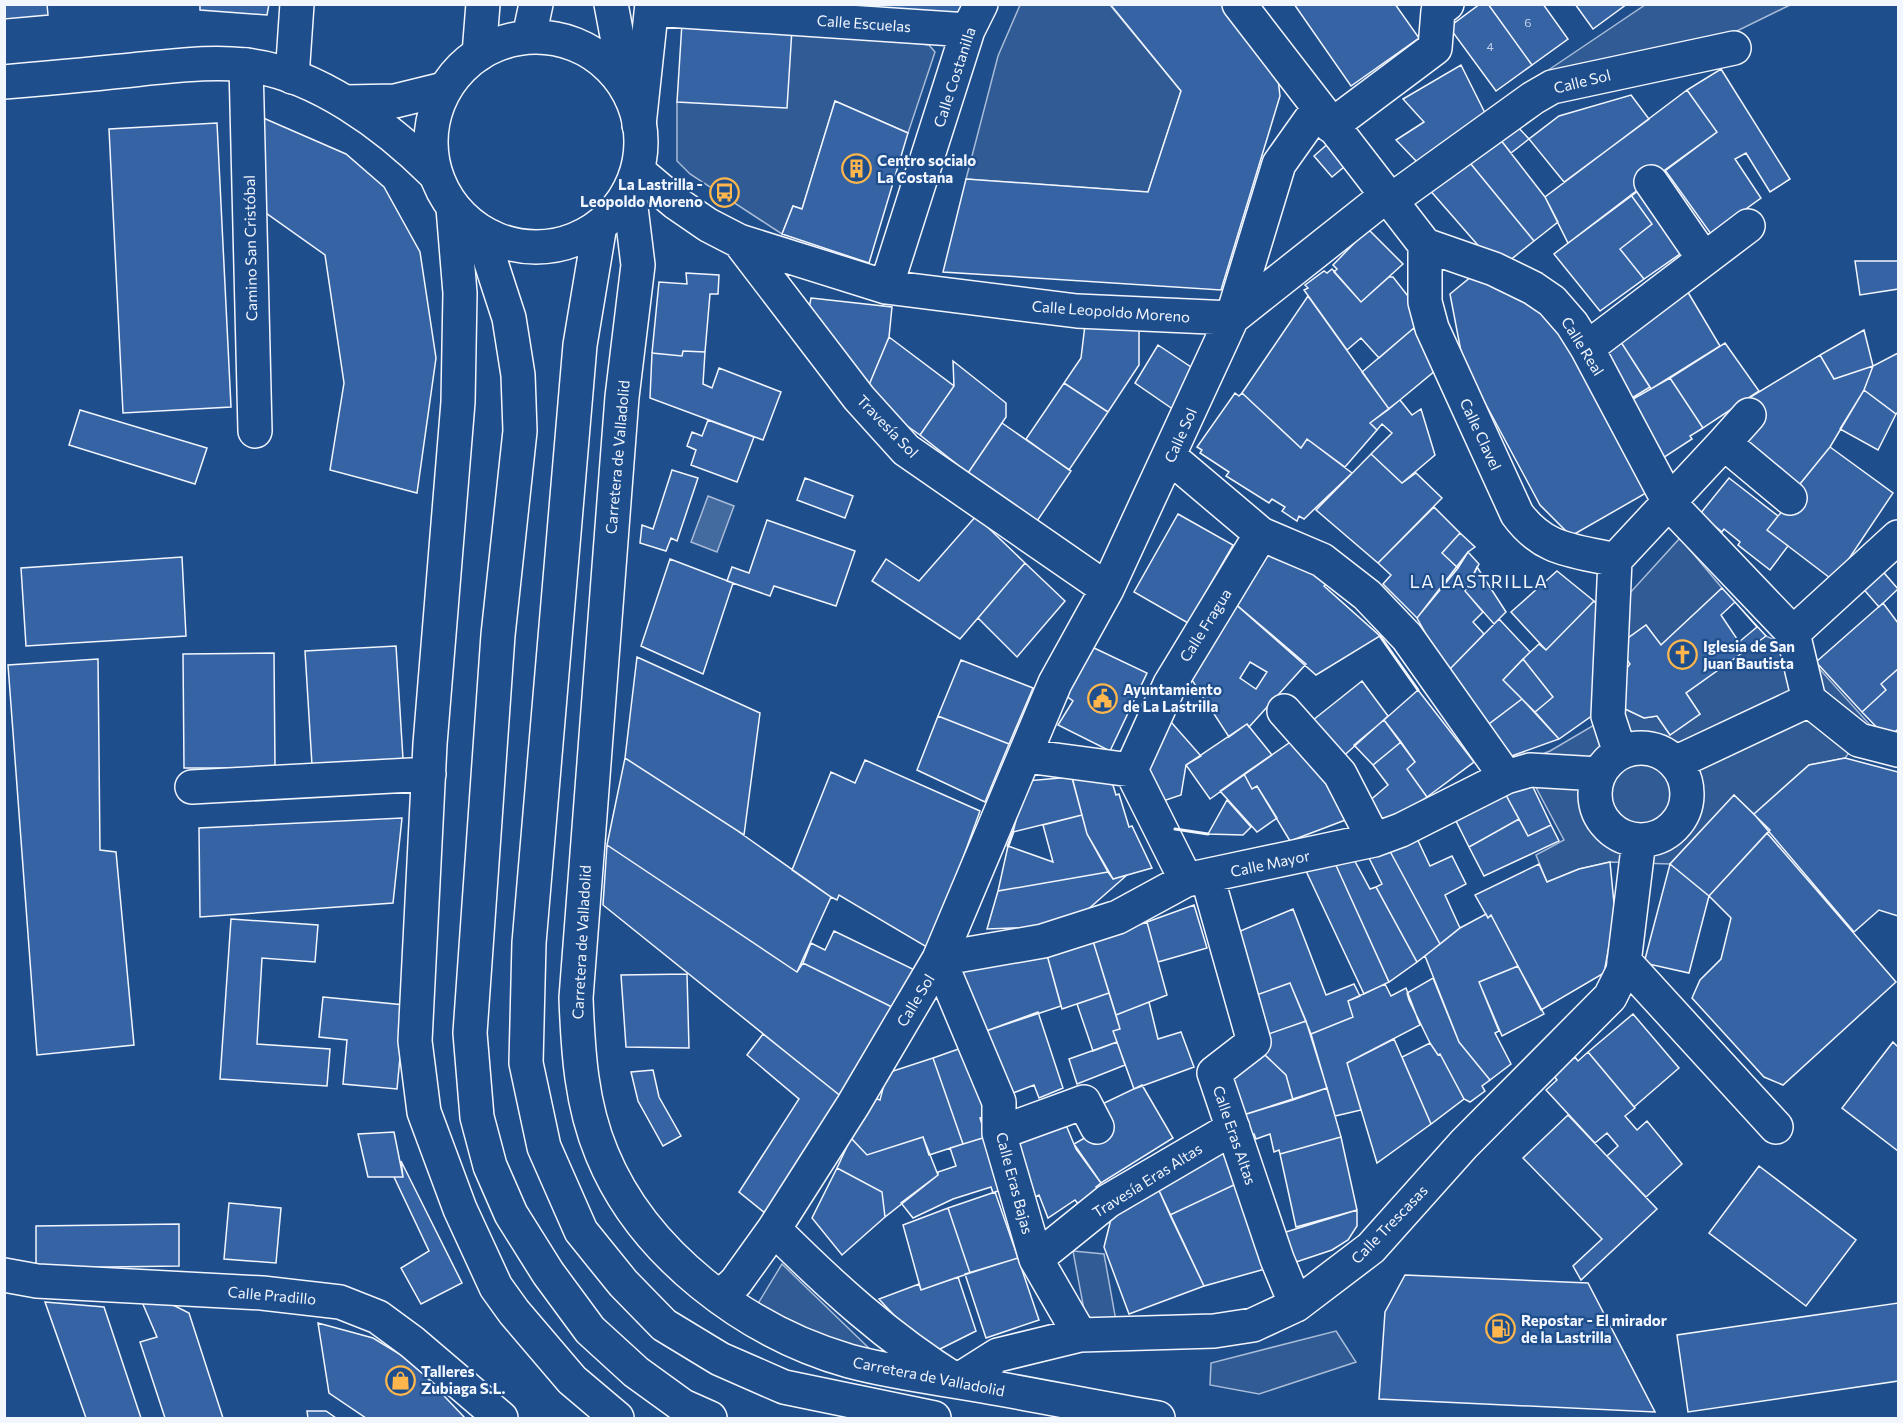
<svg xmlns="http://www.w3.org/2000/svg" width="1903" height="1423" viewBox="0 0 1903 1423" font-family="Commissioner,sans-serif">
<style>
.built{fill:#305b95;stroke:#a8bbd7;stroke-width:1.5}
.water{fill:#446ba0;stroke:#a8bbd7;stroke-width:1.5}
.building{fill:#3563a3;stroke:#f2f6ff;stroke-width:1.5;fill-rule:evenodd}
.lines{fill:none;stroke-linecap:round;stroke-linejoin:round}
.minor-casing{stroke:#f2f6ff;stroke-width:36}
.major-casing{stroke:#f2f6ff;stroke-width:36}
.highway-casing{stroke:#f2f6ff;stroke-width:36}
.minor{stroke:#1f4e8c;stroke-width:33}
.major{stroke:#1f4e8c;stroke-width:33}
.highway{stroke:#1f4e8c;stroke-width:33}
.wall{stroke:#f2f6ff;stroke-width:3}
.labels{text-anchor:middle;dominant-baseline:central;stroke-width:4.5;stroke-linejoin:round;paint-order:stroke}
.number-label{font-size:12px;fill:#c3d1e8}
.street-label{font-size:15px;fill:#f2f6ff;stroke:#1f4e8c}
.poi-label{font-size:15px;font-weight:bold;fill:#f2f6ff;stroke:#1f4e8c;text-anchor:start}
.quarter-label{font-size:18px;letter-spacing:1.5px;fill:#f2f6ff;stroke:#1f4e8c}
</style>
<rect width="100%" height="100%" fill="#1f4e8c"/>
<path class="built" d="M1020,5H1110L1181,91L1148,192L966,179L998,56Z
M1645,5H1790L1698,50L1535,79Z
M792,29L929,45L935,52L908,133L835,101L802,209L793,206L782,234L690,174L677,161V102Z
M1680,538L1722,588L1661,645L1646,625L1617,646L1619,605Z
M1766,636L1807,655L1870,725L1845,758L1809,765L1754,814L1734,795L1670,864L1610,862L1579,869L1547,882L1536,855L1564,840L1532,780L1530,759L1550,751L1623,708L1644,718L1657,716L1670,735L1700,714L1686,693Z
M1073,1251L1104,1254L1116,1321L1087,1326Z
M782,1264L875,1354L754,1310Z
M1336,1331L1356,1362L1259,1394L1210,1385L1211,1363Z"/>
<path class="water" d="M708,496L734,506L717,552L691,542Z"/>
<path class="building" d="M4,4H47L48,15L4,19Z
M200,4H269L267,15L200,10Z
M709,4H964L956,19Z
M1110,4H1231L1276,61L1280,96L1221,290L943,272L966,179L1148,192L1181,91Z
M1294,4H1395L1419,38L1351,86Z
M1480,4H1488L1532,65L1496,91L1449,27Z
M1488,4H1543L1568,39L1532,65Z
M1575,4H1627L1593,29Z
M682,23L792,29L787,108L677,102Z
M1461,65L1487,117L1419,164L1396,140L1424,122L1403,99Z
M1721,69L1790,179L1770,192L1746,153L1735,159L1761,198L1711,234L1665,170L1717,132L1687,90Z
M1687,90L1717,132L1568,243L1545,197Z
M1631,95L1649,119L1564,182L1529,139L1559,116Z
M835,101L908,133L869,263L782,234L793,206L802,209Z
M261,117L346,154L384,187L420,252L436,358L417,493L330,470L344,383L325,255L259,208Z
M217,123L231,407L123,413L109,129Z
M1517,126L1529,139L1511,153L1496,134Z
M1496,134L1545,197L1558,222L1534,241L1466,158Z
M1331,141L1350,162L1332,177L1314,156Z
M1466,158L1534,241L1504,265L1483,251L1428,188Z
M1642,187L1679,236L1680,254L1644,279L1620,249L1652,224L1631,195Z
M1631,195L1652,224L1620,249L1644,279L1600,311L1554,254Z
M1368,229L1403,264L1361,302L1334,272L1337,269L1333,265Z
M1855,261H1898V289L1860,295Z
M1332,269L1361,302L1389,277H1393L1422,314V321L1379,358L1361,338L1347,350L1304,290L1308,288L1305,285L1324,271L1327,273Z
M1477,272L1563,324L1653,489L1571,536L1540,505L1463,362L1450,294Z
M686,273L719,275L718,294H710L705,352L683,351L682,356L652,353L659,282L687,284Z
M1686,289L1720,346L1651,389L1617,336Z
M1308,296L1389,409L1370,423L1377,430L1345,467L1307,439L1301,448L1242,393Z
M811,298L892,307L889,337L869,385L807,319Z
M1085,325L1139,329V365L1108,412L1064,383L1081,358Z
M1414,328L1436,370L1389,409L1362,372Z
M1864,330L1873,366L1834,379L1820,355Z
M1617,336L1650,387L1627,401L1591,349Z
M889,337L954,386L920,435L876,404L869,385Z
M1725,343L1759,391L1703,428L1670,378Z
M1158,345L1200,373L1177,412L1135,383Z
M683,351L705,352L703,384L712,388L719,368L781,392L763,440L650,398L652,353L682,356Z
M1898,353V412L1896,414L1864,390L1873,366Z
M1820,355L1834,379L1873,366L1864,390L1830,447L1795,490L1729,441L1744,401Z
M953,361L1006,403V417L968,473L920,435L954,386Z
M1670,378L1703,428L1690,436L1692,439L1663,458L1626,403Z
M1064,383L1108,412L1069,470L1026,439Z
M1864,390L1896,414L1878,450L1840,429Z
M1235,393L1239,396L1242,393L1301,448L1307,439L1352,473L1304,519L1299,516L1297,521L1282,511L1285,507L1272,499L1269,503L1226,476L1229,472L1200,453L1202,450L1197,447Z
M1400,400L1412,415L1421,409L1435,455L1402,483L1371,454L1392,433L1382,424L1377,430L1370,423Z
M80,410L207,448L195,484L69,445Z
M708,420L754,437L737,482L691,465L696,450L687,446L692,432L702,436Z
M1002,423L1071,471L1035,524L968,473Z
M1830,447L1893,493L1834,581L1767,530L1802,486L1800,484Z
M1371,454L1402,483L1416,473L1442,498L1378,563L1316,510Z
M672,470L698,478L677,541L671,538L666,551L640,543L642,525L653,529Z
M805,478L853,496L845,518L797,500Z
M1729,478L1778,516L1767,530L1788,546L1770,570L1738,545L1740,542L1724,529L1722,532L1700,514Z
M1434,507L1460,533L1442,553L1458,568L1417,618L1383,584L1391,575L1378,563Z
M1178,514L1233,545L1188,623L1134,592Z
M976,516L1025,563L960,639L872,581L886,559L919,581Z
M767,520L855,551L836,606L774,586L770,596L727,581L732,567L749,573Z
M1460,533L1475,547L1468,552L1458,568L1442,553Z
M1262,549L1296,554L1328,583L1324,586L1380,636L1316,675L1232,601Z
M1468,552L1479,564L1465,591L1483,612L1473,622L1484,634L1447,672L1417,618Z
M182,557L186,636L26,646L21,568Z
M670,559L733,583L703,674L641,646Z
M1025,563L1065,601L1017,657L978,618Z
M1477,567L1506,612L1494,624L1465,591Z
M1879,567L1898,589L1879,607L1860,585Z
M1557,571L1594,601L1546,650L1511,612Z
M1722,588L1766,636L1686,693L1700,714L1670,735L1657,716L1644,718L1623,708L1617,681L1630,664L1617,646L1646,625L1661,645Z
M1232,601L1306,664L1249,727L1247,724L1229,737L1188,674ZM1250,662L1267,672L1256,689L1240,678Z
M1594,601L1597,604L1600,710L1559,739L1535,712L1553,697L1523,659L1539,644L1546,650Z
M1735,602L1757,627L1739,642L1721,615Z
M1883,603L1898,623V669L1881,684L1886,690L1862,712L1816,662Z
M1499,619L1530,652L1503,680L1522,699L1485,727L1447,672Z
M396,646L403,759L312,765L305,651Z
M1092,647L1147,673L1110,751L1058,725L1073,701L1065,695Z
M274,653L275,768H184L183,654Z
M637,657L760,713L744,835L625,758Z
M98,659L100,850L116,852L134,1045L37,1055L8,665Z
M1523,659L1553,697L1535,712L1503,680Z
M961,660L1033,688L1009,744L938,716Z
M1898,669V729L1888,739L1862,712L1886,690L1881,684Z
M1362,681L1388,716L1338,761L1308,724Z
M1418,690L1474,762L1427,797L1407,769L1415,762L1384,720Z
M1522,699L1559,739L1506,758L1485,727Z
M1163,713L1201,756L1186,765L1181,795L1154,804L1145,745Z
M938,716L1009,744L985,802L917,770Z
M1384,720L1401,742L1373,765L1354,745Z
M1247,724L1272,755L1210,799L1186,765Z
M1292,741L1337,796L1348,819L1290,841L1257,786L1252,789L1244,774Z
M1401,742L1415,762L1407,769L1427,797L1406,811L1379,823L1367,803L1388,785L1373,765Z
M625,758L732,827L831,897L797,972L607,845Z
M1845,758L1898,772V916L1879,910L1854,932L1754,814L1809,765Z
M865,760L980,811L930,949L839,895L837,900L831,897L792,870L831,772L855,783Z
M1244,774L1252,789L1257,786L1277,818L1257,832L1220,791Z
M1072,777L1082,815L1013,832L1026,781Z
M1072,778L1111,779L1116,795L1119,794L1129,827L1132,826L1152,868L1113,879L1087,834Z
M1531,783L1551,825L1528,836L1500,784Z
M1500,784L1519,819L1469,847L1451,811Z
M1734,795L1770,830L1709,896L1670,864Z
M1227,800L1251,827L1243,835L1208,834Z
M1082,815L1087,834L1108,872L998,891L1008,846L1053,862L1043,825Z
M402,818L393,903L200,917L199,828Z
M1519,819L1528,836L1551,825L1559,841L1484,876L1469,847Z
M1414,832L1430,866L1452,856L1466,884L1445,895L1460,928L1440,944L1385,842Z
M1767,833L1896,982L1783,1085L1764,1077L1692,998L1700,980L1721,959L1731,918L1709,896Z
M1385,842L1440,944L1417,962L1376,887L1382,884L1365,850Z
M607,845L797,972L803,963L902,1012L843,1098L603,905Z
M1351,854L1370,889L1376,887L1417,962L1389,982L1334,861Z
M1334,861L1389,982L1364,994L1306,871Z
M1610,862L1615,914L1604,973L1541,1010L1491,915L1488,918L1475,895L1539,864L1547,882L1579,869Z
M1670,864L1709,896L1689,973L1644,963Z
M1108,872L1113,879L1127,875L1069,926L987,929L998,891Z
M1194,905L1207,948L1158,962L1147,922Z
M1293,909L1326,995L1354,984L1360,996L1348,1001L1353,1017L1311,1034L1290,983L1248,998L1231,935Z
M1486,914L1488,918L1491,915L1518,966L1479,982L1499,1031L1495,1033L1511,1064L1490,1080L1459,1042L1425,956L1460,928Z
M231,919L318,925L315,962L262,958L257,1044L330,1049L327,1086L220,1079Z
M1147,922L1167,995L1116,1015L1093,941Z
M834,931L921,973L902,1012L803,963L811,943L825,950Z
M1093,941L1109,993L1062,1009L1047,955Z
M1047,955L1061,1006L986,1031L960,972Z
M1518,966L1544,1014L1502,1036L1479,982Z
M687,974L689,1048L626,1047L621,975Z
M1433,978L1459,1042L1490,1080L1482,1086L1485,1091L1470,1102L1464,1099L1440,1054L1438,1055L1430,1043L1409,1000L1407,993Z
M1290,983L1306,1021L1260,1037L1248,998Z
M1385,984L1391,996L1406,988L1420,1025L1347,1063L1361,1110L1335,1116L1311,1034L1353,1017L1348,1001Z
M1109,993L1120,1029L1113,1031L1117,1042L1093,1051L1077,1004Z
M323,997L405,1005L397,1089L343,1084L347,1040L319,1037Z
M1149,1002L1158,1039L1181,1032L1194,1067L1134,1089L1113,1031L1120,1029L1116,1015Z
M1038,1012L1063,1088L1039,1098L1034,1085L1008,1095L986,1031Z
M1633,1014L1679,1068L1634,1107L1588,1052Z
M1306,1021L1327,1088L1293,1100L1286,1075L1264,1054L1260,1037Z
M763,1034L843,1098L765,1213L739,1192L799,1099L747,1055Z
M1394,1039L1431,1124L1377,1163L1347,1063Z
M1117,1042L1125,1065L1077,1084L1069,1059Z
M1893,1042L1898,1047V1151L1842,1108Z
M1430,1043L1438,1055L1440,1054L1464,1099L1431,1124L1402,1057Z
M967,1046L994,1113L980,1118L986,1137L963,1144L933,1058Z
M1588,1052L1635,1108L1625,1116L1637,1130L1647,1121L1682,1164L1646,1197L1607,1156L1618,1146L1607,1133L1595,1143L1546,1090L1557,1080L1554,1076L1575,1057L1578,1061Z
M1264,1054L1286,1075L1293,1100L1240,1116L1223,1077Z
M933,1058L963,1144L929,1155L923,1137L867,1155L851,1138L872,1097L880,1100L887,1073Z
M653,1070L659,1097L681,1136L663,1146L638,1101L631,1072Z
M1142,1085L1173,1138L1101,1183L1074,1144L1111,1123L1100,1105Z
M1327,1088L1341,1137L1280,1154L1279,1150L1274,1152L1270,1134L1256,1139L1254,1134L1247,1136L1240,1116Z
M1061,1113L1076,1149L1101,1183L1096,1187L1099,1192L1079,1205L1075,1200L1048,1218L1039,1195L1033,1198L1008,1135Z
M1568,1115L1657,1209L1581,1280L1573,1266L1602,1239L1523,1158Z
M394,1132L403,1177H368L358,1134Z
M923,1137L938,1175L885,1217L882,1192L837,1168L851,1138L867,1155Z
M986,1137L1005,1188L993,1193L991,1187L953,1199L913,1218L901,1203L938,1175V1172L956,1166L950,1148Z
M1341,1137L1357,1210L1296,1227L1280,1154Z
M1230,1141L1249,1178L1170,1215L1156,1184Z
M401,1161L462,1283L421,1304L401,1268L429,1251L394,1177H403Z
M1759,1166L1856,1240L1806,1306L1709,1233Z
M837,1168L882,1192L885,1217L842,1255L812,1218Z
M1242,1181L1265,1269L1204,1286L1170,1215Z
M1156,1184L1204,1286L1129,1314L1104,1247L1114,1207Z
M995,1192L1018,1258L970,1273L948,1208Z
M229,1203L281,1208L276,1263L224,1259Z
M948,1208L970,1273L921,1290L903,1225Z
M1357,1210V1226L1348,1240L1332,1250L1284,1266L1273,1236Z
M179,1224V1266L36,1268V1226Z
M1018,1258L1039,1320L986,1338L965,1274Z
M1405,1275L1588,1283L1655,1412L1379,1399L1385,1312Z
M958,1277L976,1331L930,1354L879,1299L919,1284L921,1290Z
M45,1302L104,1307L141,1418H86Z
M142,1302L169,1303L189,1313L223,1418H165L140,1342L157,1337Z
M1898,1303V1381L1688,1412L1677,1335Z
M318,1323L373,1338L411,1361L465,1418H366L329,1393Z
M307,1411H326L336,1418H308Z"/>
<g class="lines">
<defs>
<path id="minor" d="M1239,4L1425,245L1494,269L1533,288L1552,301L1572,324L1587,348L1670,504L1793,633L1809,700
M652,9L968,30
M479,54L483,4
M246,65L255,431
M292,77L297,4
M639,125L652,4
M1331,126L1435,48L1438,11L1447,4
M638,171L676,203L708,225L739,241L886,287L1077,311L1232,318L1386,196
M1651,182L1704,259
M629,191L638,265L622,397L576,998C578,1051 581,1104 602,1154C643,1254 747,1332 849,1361C893,1373 938,1378 983,1386C1041,1396 1099,1408 1158,1418
M1390,201L1533,98L1552,87L1734,48
M453,208L460,293L458,402L430,744L415,1041L424,1112L460,1209L496,1287L514,1312L572,1380L617,1418
M739,241L859,398L906,450L1107,589
M1425,245V302L1432,328L1517,514C1544,551 1573,550 1615,560
M886,287L968,30L981,4
M1587,348L1748,226
M1749,415L1724,443L1790,498
M1170,457L1261,534L1322,560L1367,595L1407,637L1506,777
M1793,633L1898,537
M1809,700L1859,740L1898,750
M1284,711L1340,774L1374,840
M1595 794a46 46 0 1 1 92 0a46 46 0 1 1-92 0Z
M1620,753L1608,716L1615,560L1724,443
M1026,756L1131,770
M1675,763L1809,700
M192,787L429,774
M1207,876L1254,1042L1214,1073L1277,1259L1296,1305
M1186,880L1131,770L1170,684L1261,534
M1624,961L1776,1127
M999,1133L1084,1102L1097,1127
M774,1229C831,1286 888,1338 957,1381L998,1355L1080,1335L1214,1331L1253,1325L1296,1305L1371,1248L1464,1144L1610,997L1623,971L1639,840
M1036,1259L1108,1201L1233,1128
M4,1275L37,1281L262,1293L340,1302L378,1317L412,1342L501,1418
M721,1296L736,1282L774,1229L853,1105L939,959L1055,683L1107,589L1232,318L1279,164L1318,109
M1080,1335L1036,1259L999,1133V1102L939,959L1043,941L1118,917L1186,880L1374,840L1401,830L1506,777L1530,770L1599,774"/>
<path id="major" d="M4,82C50,78 95,74 141,69C176,66 210,61 245,65C315,72 387,126 435,174
M346,102L395,101L444,89"/>
<path id="highway" d="M611,4L627,89
M431 142a105 105 0 1 1 210 0a105 105 0 1 1-210 0Z
M529,37L536,4
M600,225L580,345L529,943L526,1063L544,1147L581,1231L623,1283L664,1325L720,1359L784,1387L934,1418
M481,232L509,318L518,375L520,431L498,635L470,1033L477,1117L490,1166L511,1214L548,1273L590,1330L636,1372L683,1406L710,1418"/>
</defs>
<use href="#minor" class="minor-casing"/>
<use href="#major" class="major-casing"/>
<use href="#highway" class="highway-casing"/>
<use href="#minor" class="minor"/>
<use href="#major" class="major"/>
<use href="#highway" class="highway"/>
<path class="wall" d="M1380,636L1418,690
M1175,829L1208,834
M1008,846L1013,832"/>
</g>
<defs>
<symbol id="building-ring" viewBox="-11 -11 22 22"><circle r="9.5" fill="#1f4e8c" stroke="#ffb74d" stroke-width="1.5"/><path d="M-4-6H4V6H1V3H-1V6H-4ZM-2.5-4.3h1.7v1.8h-1.7ZM.8-4.3h1.7v1.8H.8ZM-2.5-1h1.7V.8h-1.7ZM.8-1h1.7V.8H.8Z" fill="#ffb74d"/></symbol>
<symbol id="bus-ring" viewBox="-11 -11 22 22"><circle r="9.5" fill="#1f4e8c" stroke="#ffb74d" stroke-width="1.5"/><path d="M-5-6H5V4H4V6H2V4H-2V6H-4V4H-5ZM-3.5-4V0h7V-4ZM-3.5 1.2v1.5H-2V1.2ZM2 1.2v1.5H3.5V1.2Z" fill="#ffb74d"/></symbol>
<symbol id="church-ring" viewBox="-11 -11 22 22"><circle r="9.5" fill="#1f4e8c" stroke="#ffb74d" stroke-width="1.5"/><path d="M-1.2-6h2.4v3.5h3.3v2.4h-3.3V6h-2.4V-.1h-3.3v-2.4h3.3Z" fill="#ffb74d"/></symbol>
<symbol id="civic-ring" viewBox="-11 -11 22 22"><circle r="9.5" fill="#1f4e8c" stroke="#ffb74d" stroke-width="1.5"/><path d="M-.6-6.5H3V-4.5H.6V-3L4-1V1h2V6H-6V1h2V-1L-.6-3ZM-1.2 2.5V6h2.4V2.5Z" fill="#ffb74d"/></symbol>
<symbol id="fuel-ring" viewBox="-11 -11 22 22"><circle r="9.5" fill="#1f4e8c" stroke="#ffb74d" stroke-width="1.5"/><path d="M-5.5-6h7V0h2V4h1.3V-2.5L3-4.5l.8-.8L6-3V5H2.5V1h-1V6h-7ZM-4.2-4.7v3.2H.2V-4.7Z" fill="#ffb74d"/></symbol>
<symbol id="shop-ring" viewBox="-11 -11 22 22"><circle r="9.5" fill="#1f4e8c" stroke="#ffb74d" stroke-width="1.5"/><path d="M-5-2.5h2.3a2.7 3.5 0 0 1 5.4 0H5L5.5 6h-11ZM-1.5-2.5h3a1.5 2.3 0 0 0-3 0Z" fill="#ffb74d"/></symbol>
</defs>
<g fill-rule="evenodd">
<use href="#building-ring" x="840" y="152" width="33" height="33"/>
<use href="#bus-ring" x="708" y="176" width="33" height="33"/>
<use href="#church-ring" x="1666" y="638" width="33" height="33"/>
<use href="#civic-ring" x="1086" y="682" width="33" height="33"/>
<use href="#fuel-ring" x="1484" y="1312" width="33" height="33"/>
<use href="#shop-ring" x="384" y="1364" width="33" height="33"/>
</g>
<g class="labels">
<g class="number-label">
<text x="1528" y="22">6</text>
<text x="1490" y="46">4</text>
</g>
<g class="street-label">
<text transform="translate(864 23) rotate(4)">Calle Escuelas</text>
<text transform="translate(954 77) rotate(-72)">Calle Costanilla</text>
<text transform="translate(1582 81) rotate(-14)">Calle Sol</text>
<text transform="translate(250 248) rotate(-91)">Camino San Cristóbal</text>
<text transform="translate(1111 311) rotate(4)">Calle Leopoldo Moreno</text>
<text transform="translate(1583 346) rotate(58)">Calle Real</text>
<text transform="translate(888 426) rotate(46)">Travesía Sol</text>
<text transform="translate(1481 434) rotate(65)">Calle Clavel</text>
<text transform="translate(1180 435) rotate(-66)">Calle Sol</text>
<text transform="translate(617 457) rotate(-85)">Carretera de Valladolid</text>
<text transform="translate(1205 625) rotate(-58)">Calle Fragua</text>
<text transform="translate(1270 863) rotate(-12)">Calle Mayor</text>
<text transform="translate(581 942) rotate(-87)">Carretera de Valladolid</text>
<text transform="translate(915 1000) rotate(-59)">Calle Sol</text>
<text transform="translate(1235 1135) rotate(71)">Calle Eras Altas</text>
<text transform="translate(1147 1180) rotate(-32)">Travesía Eras Altas</text>
<text transform="translate(1015 1183) rotate(75)">Calle Eras Bajas</text>
<text transform="translate(1389 1224) rotate(-46)">Calle Trescasas</text>
<text transform="translate(272 1295) rotate(5)">Calle Pradillo</text>
<text transform="translate(929 1376) rotate(11)">Carretera de Valladolid</text>
</g>
<g class="poi-label">
<text x="877" y="160">Centro socialo<tspan x="877" dy="17">La Costana</tspan></text>
<text x="703" y="184" text-anchor="end">La Lastrilla -<tspan x="703" dy="17">Leopoldo Moreno</tspan></text>
<text x="1703" y="646">Iglesia de San<tspan x="1703" dy="17">Juan Bautista</tspan></text>
<text x="1123" y="689">Ayuntamiento<tspan x="1123" dy="17">de La Lastrilla</tspan></text>
<text x="1521" y="1320">Repostar - El mirador<tspan x="1521" dy="17">de la Lastrilla</tspan></text>
<text x="421" y="1371">Talleres<tspan x="421" dy="17">Zubiaga S.L.</tspan></text>
</g>
<g class="quarter-label">
<text x="1479" y="581">LA LASTRILLA</text>
</g>
</g>
<rect width="1903" height="1423" fill="none" stroke="#f2f6ff" stroke-width="12"/>
</svg>
